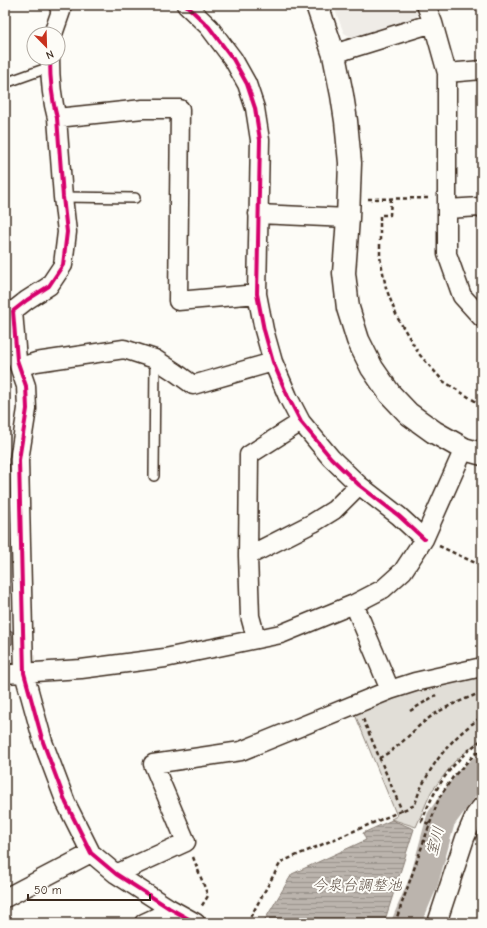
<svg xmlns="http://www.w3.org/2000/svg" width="487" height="928" viewBox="0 0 487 928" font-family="'Comic Neue','Klee One',sans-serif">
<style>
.built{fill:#efece7}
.green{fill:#e1ded7;stroke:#8e847a}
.water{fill:url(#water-rules);stroke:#887d74}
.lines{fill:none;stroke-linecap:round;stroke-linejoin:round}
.river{stroke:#bbb4ad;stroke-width:29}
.building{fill:#cdc8c2;stroke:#3b2a1e}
.lane-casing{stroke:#3b2a1e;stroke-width:12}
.street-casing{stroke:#3b2a1e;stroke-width:21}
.secondary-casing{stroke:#3b2a1e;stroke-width:25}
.path{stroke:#3b2a1e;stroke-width:2.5;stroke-dasharray:4 3;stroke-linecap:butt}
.lane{stroke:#fdfcf7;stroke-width:9}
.street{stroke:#fdfcf7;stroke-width:18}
.secondary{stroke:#fdfcf7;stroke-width:22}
.cycleway-casing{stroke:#fdfcf7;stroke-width:6}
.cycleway{stroke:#d6006c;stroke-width:4}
.labels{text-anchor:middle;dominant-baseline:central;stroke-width:4;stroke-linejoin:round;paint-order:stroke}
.water-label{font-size:15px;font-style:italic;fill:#615349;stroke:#fdfcf7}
</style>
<defs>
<pattern id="water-rules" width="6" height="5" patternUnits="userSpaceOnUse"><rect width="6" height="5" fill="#bbb4ad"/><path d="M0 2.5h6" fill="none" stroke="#99938c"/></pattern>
</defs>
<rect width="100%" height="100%" fill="#fdfcf7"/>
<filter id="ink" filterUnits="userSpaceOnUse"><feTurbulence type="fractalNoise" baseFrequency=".025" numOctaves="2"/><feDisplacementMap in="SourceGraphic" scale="8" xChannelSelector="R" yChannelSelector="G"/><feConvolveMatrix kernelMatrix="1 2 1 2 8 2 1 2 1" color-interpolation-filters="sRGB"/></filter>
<g filter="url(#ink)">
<path class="built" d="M333,5H417L419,12L416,18L358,41L344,33Z"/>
<path class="green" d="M482,676V738L455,761L431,792L416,827L391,819L397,816L354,712L409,692L440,684Z"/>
<path class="water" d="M392,820L414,829L384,923H263L292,874L366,840L363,833Z"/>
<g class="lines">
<path class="river" d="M406,923L424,881L441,819L468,782L482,770"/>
</g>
<path class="building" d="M5,631H12V644L5,645Z"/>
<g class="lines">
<defs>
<path id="lane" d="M5,83L50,67
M63,197L135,198
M154,476L155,359"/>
<path id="street" d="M186,5L209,27L233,59L247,84L255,108L260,140L257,294L264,330L273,362L288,397L301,422L331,458L359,485L399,516L424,539
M426,5L433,23L447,73V254L462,296L482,318
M53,34L61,11L58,5
M334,55L346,50L433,23
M50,58C50,77 52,100 57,118L63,197L67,232L63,265L49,286L27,300L13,311L17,360L26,386L27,409L19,460L24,673L43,742L66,803L91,853L116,874L169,908L196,923
M447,73L482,70
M57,118L143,109H180L178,301L257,294
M447,209L480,207L482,209
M258,214L348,218
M20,367L36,362L124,349L155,359L175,372L193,385L273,362
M248,556L313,523L334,510L359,485
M354,604L390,690
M256,638L250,616L248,556L249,455L301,422
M5,674L81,669L165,658L281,634L354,604L383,589L403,571L424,539L464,449
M116,874L186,842L153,764L241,751L390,690L415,682L482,667
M5,898L91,853
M144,923L157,917L169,908
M437,923L465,838L475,815L482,806"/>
<path id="secondary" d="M317,5L334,55L342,95L346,121L350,163L348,218L344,273L348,308L358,340L372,368L390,394L409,414L434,432L464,449L482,454"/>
</defs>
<use href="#lane" class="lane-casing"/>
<use href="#street" class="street-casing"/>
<use href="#secondary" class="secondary-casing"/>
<path class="path" d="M391,198L390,215H380V257L386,288L397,317L419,354L443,381L475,401L482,404
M368,199L431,198
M439,546L482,566
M410,711L436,695
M363,719L402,811
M379,758C399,749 412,730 429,718C445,706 464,700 482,692
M429,824L422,821C434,788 453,760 482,740
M193,857L208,896L201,907
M247,923L281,862L415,805C417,797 420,789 424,782C437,756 458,732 482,717
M395,923L439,798L453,777L469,760L482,748"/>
<use href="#lane" class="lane"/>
<use href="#street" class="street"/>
<use href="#secondary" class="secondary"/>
<defs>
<path id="cycleway" d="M186,5L209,27L233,59L247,84L255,108L260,140L257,294L264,330L273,362L288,397L301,422L331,458L359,485L399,516L424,539
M50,58C50,77 52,100 57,118L63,197L67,232L63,265L49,286L27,300L13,311L17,360L26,386L27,409L19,460L24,673L43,742L66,803L91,853L116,874L169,908L196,923"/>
</defs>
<use href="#cycleway" class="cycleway-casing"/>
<use href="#cycleway" class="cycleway"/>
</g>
</g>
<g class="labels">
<g class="water-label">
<text transform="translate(435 841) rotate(-75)">室川</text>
<text x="357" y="885">今泉台調整池</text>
</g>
</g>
<rect width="487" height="928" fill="none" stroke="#fdfcf7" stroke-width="20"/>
<rect x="10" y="10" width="467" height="908" fill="none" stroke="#3b2a1e" stroke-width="1.5" filter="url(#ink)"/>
<g transform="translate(46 46) rotate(157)"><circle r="19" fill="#fdfcf7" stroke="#afa8a0"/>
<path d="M0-3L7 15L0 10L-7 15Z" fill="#c8321e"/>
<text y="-6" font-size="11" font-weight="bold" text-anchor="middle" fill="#3b2a1e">N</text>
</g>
<path d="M28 894v6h122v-6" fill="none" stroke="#3b2a1e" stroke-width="2"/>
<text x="34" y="894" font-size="12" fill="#3b2a1e" stroke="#fdfcf7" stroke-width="3" paint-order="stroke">50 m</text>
</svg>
